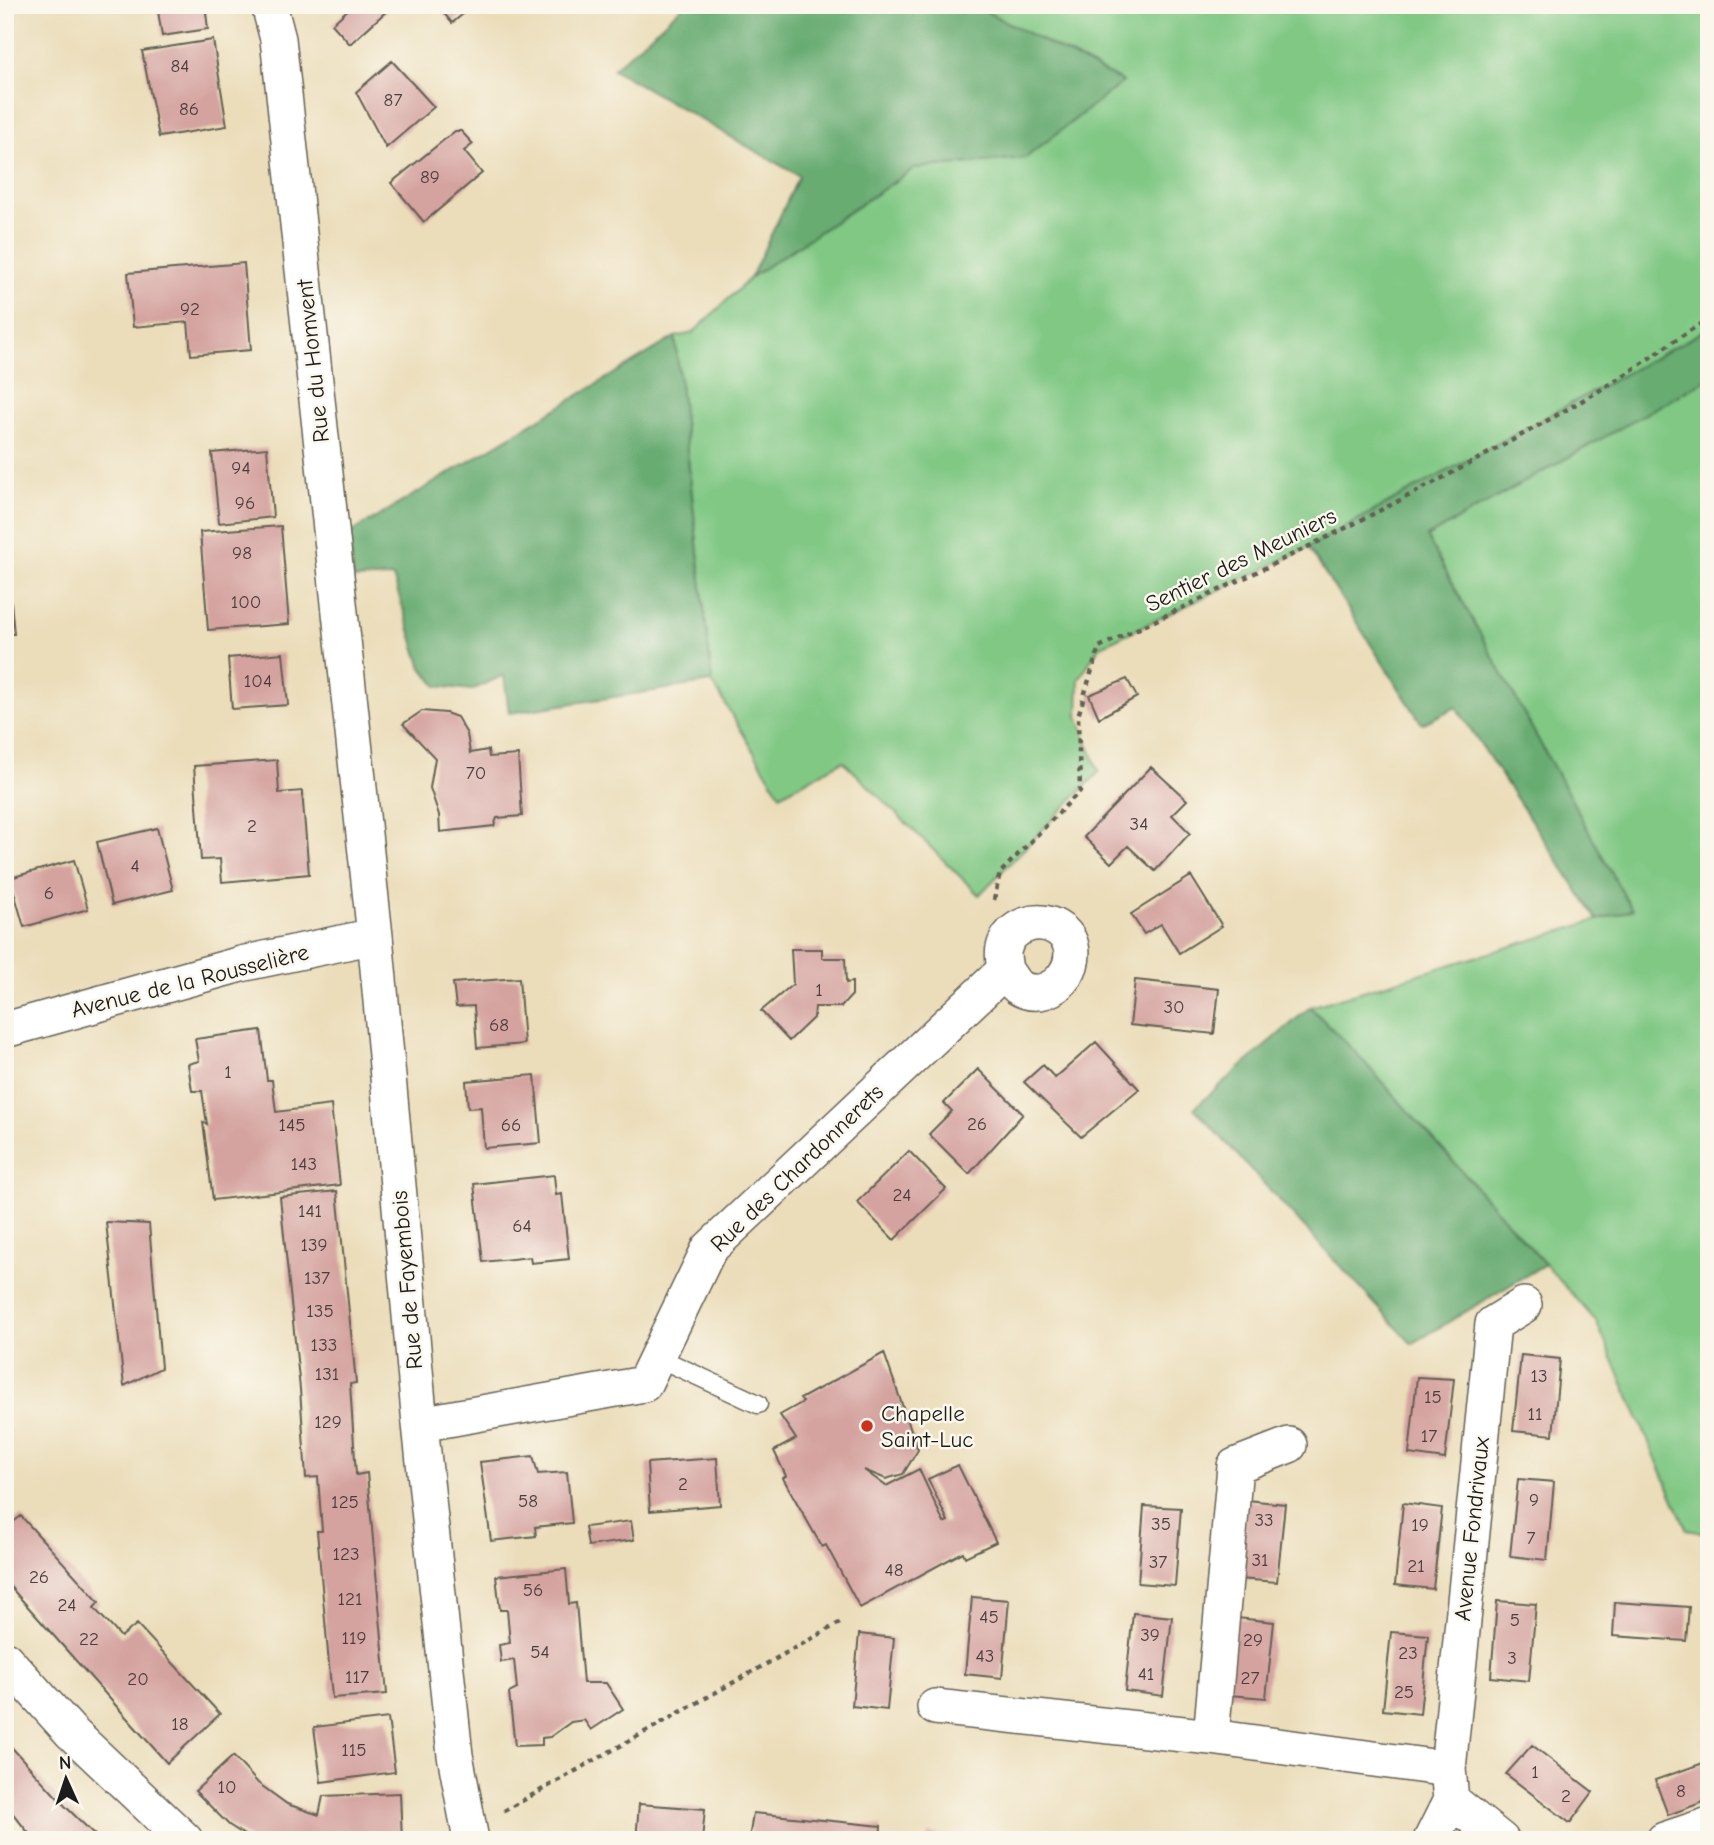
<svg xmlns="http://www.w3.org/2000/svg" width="1714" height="1845" viewBox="0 0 1714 1845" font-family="'Comic Neue',sans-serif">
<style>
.green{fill:#80c884;stroke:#4e7250;stroke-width:2}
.forest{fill:#68ac72;stroke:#426447;stroke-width:2}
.building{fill:#d4a29f}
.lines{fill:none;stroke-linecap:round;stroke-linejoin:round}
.service-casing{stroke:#646053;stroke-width:21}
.minor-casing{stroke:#646053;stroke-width:38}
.path{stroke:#646053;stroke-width:4.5;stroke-dasharray:5 5;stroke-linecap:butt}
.service{stroke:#fff;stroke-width:18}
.minor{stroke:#fff;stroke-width:35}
.poi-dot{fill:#c8321e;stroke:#fbf7ec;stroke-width:2.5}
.labels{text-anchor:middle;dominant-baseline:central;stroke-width:5;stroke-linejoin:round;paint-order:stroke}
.number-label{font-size:19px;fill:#4a3e3d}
.street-label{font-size:23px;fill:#1c1c1c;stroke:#fbf7ec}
.poi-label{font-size:23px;fill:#1c1c1c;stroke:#fbf7ec;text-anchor:start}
</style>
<rect width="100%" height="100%" fill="#fbf7ec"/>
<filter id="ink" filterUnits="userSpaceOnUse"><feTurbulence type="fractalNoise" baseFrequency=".0143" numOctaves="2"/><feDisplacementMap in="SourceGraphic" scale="14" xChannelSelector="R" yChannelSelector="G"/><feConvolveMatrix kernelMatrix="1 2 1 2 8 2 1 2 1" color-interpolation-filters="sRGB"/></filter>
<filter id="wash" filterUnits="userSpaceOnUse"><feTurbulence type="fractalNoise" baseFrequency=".00686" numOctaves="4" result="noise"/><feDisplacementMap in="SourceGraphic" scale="28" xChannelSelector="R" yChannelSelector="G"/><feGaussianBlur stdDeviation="1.57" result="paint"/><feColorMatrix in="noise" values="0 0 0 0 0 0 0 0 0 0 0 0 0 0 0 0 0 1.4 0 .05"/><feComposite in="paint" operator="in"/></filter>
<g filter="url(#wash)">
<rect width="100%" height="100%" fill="#ebddba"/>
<path class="green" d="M973,5H1709V329L1367,520L1099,647L1079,679L1078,716L1099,772L979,895L843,761L780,795L712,682L675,337L693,333L751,277L915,168L1025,158L1123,82Z
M1709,378V1534L1687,1530L1596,1321L1355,1052L1310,1007L1631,910L1426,537Z"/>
<path class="forest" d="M684,5H973L1123,82L1025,158L915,168L751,277L799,176L613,69Z
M1709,328V378L1427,537L1632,910L1597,920L1456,707L1422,724L1308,547Z
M675,337L712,682L509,713L504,675L472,690L437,686L422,668L393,577L354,579L349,534Z
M1310,1007L1355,1052L1545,1264L1412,1344L1194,1108Z"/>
<g id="blocks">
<path class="building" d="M157,5H205L208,29L162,36Z
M353,5H388L390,8L350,44L332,24Z
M437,5H474L452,23Z
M213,40L227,126L159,137L142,51Z
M392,61L434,107L386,148L356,92Z
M455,131H461L473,144L464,151L482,173L424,222L391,183Z
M244,263L251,350L191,355L188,322L133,327L128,273Z
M267,448L273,517L219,523L212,453Z
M281,526L289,624L208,630L200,532Z
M5,568H8L14,634H5Z
M283,653L288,705L232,709L228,658Z
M1127,679L1137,697L1099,718L1089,695Z
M422,711L446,713L457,717L467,734L470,753L488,750L489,757L518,755L522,816L497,818L494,826L440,832L439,815L430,788L435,758L403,724Z
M277,760L279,793L302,791L309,874L222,882L220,859L201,860L194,766Z
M1151,767L1187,800L1172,815L1190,833L1155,871L1128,846L1111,863L1084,837Z
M157,828L173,890L112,905L97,842Z
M74,860L88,909L24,927L10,878Z
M1191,876L1222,926L1179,953L1161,924L1144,934L1131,914Z
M791,949H822V958H845L846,983L852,982V995L841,1007H815L814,1017L789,1041L761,1011L793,984Z
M519,978L524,1044L477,1048L474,1006L456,1007L453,983Z
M1135,980L1219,989L1214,1034L1130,1025Z
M261,1030L267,1080H272L276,1112L331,1105L340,1185L213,1200L203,1122L207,1124L202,1091H192L188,1064L199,1061L195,1039Z
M1096,1042L1139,1089L1081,1137L1024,1082L1043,1065L1055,1078Z
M978,1069L1023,1114L969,1174L929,1134L952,1111L944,1103Z
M535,1075L541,1143L484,1148L481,1107L468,1108L466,1081Z
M909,1151L946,1189L894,1240L857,1202Z
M554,1175L556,1195L562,1194L569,1259L531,1263L530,1257L483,1262L474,1184Z
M337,1191L356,1383L350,1384L356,1475L367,1473L387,1694L332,1698L317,1531H322L318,1477L306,1478L300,1389L280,1197Z
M106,1222L149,1224L161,1368L124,1386Z
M884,1353L918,1450L903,1474L886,1479L864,1470L886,1486L919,1469L944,1523L948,1521L928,1479L958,1465L996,1542L965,1557L963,1552L860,1608L826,1545L822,1547L783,1478L786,1476L774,1451L796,1439L780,1415L803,1402L800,1399Z
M1521,1355L1560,1359L1553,1435L1513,1431Z
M1417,1377L1454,1379L1445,1459L1409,1454Z
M533,1456L538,1474L567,1472L572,1523L535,1527L536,1536L491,1541L480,1462Z
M717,1458L720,1505L650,1511L647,1463Z
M1518,1479L1554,1482L1547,1560L1510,1556Z
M1247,1500L1285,1504L1277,1582L1239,1579Z
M1403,1503L1442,1508L1433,1589L1395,1585Z
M1144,1506L1181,1508L1175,1586L1138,1583Z
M5,1515L12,1523L21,1516L99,1602L94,1608L121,1637L137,1624L220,1714L167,1763L5,1581Z
M631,1521L634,1540L588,1546L585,1527Z
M566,1569L569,1604L576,1603L583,1683H606L623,1709L591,1730L584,1720L571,1722L550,1737L542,1738V1745L515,1746L509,1693L517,1689L514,1660L501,1662L499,1645L510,1643L507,1610H500L496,1576Z
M972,1597L1009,1600L1002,1678L965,1674Z
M1497,1601L1536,1604L1529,1681L1491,1677Z
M1615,1602L1689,1607L1686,1641L1613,1636Z
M1133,1613L1172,1617L1163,1696L1125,1691Z
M1237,1618L1274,1622L1266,1698L1229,1695Z
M1391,1632L1428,1635L1420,1714L1383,1710Z
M859,1634L894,1638L887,1710L852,1706Z
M388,1718L395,1772L321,1782L314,1727Z
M5,1740L65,1806L100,1840H27L31,1836L5,1804Z
M1532,1745L1593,1792L1570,1823L1506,1774Z
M233,1756L258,1783L287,1804L319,1815L323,1796L400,1793L402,1840H252L229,1825L195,1791Z
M1709,1761V1800L1668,1815L1655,1780Z
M639,1804L705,1809L702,1840H636Z
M753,1813L881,1826L880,1840H749Z
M929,1834L970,1838V1840H928Z"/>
</g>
</g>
<g filter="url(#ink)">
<use href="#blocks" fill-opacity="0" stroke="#646053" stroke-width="2"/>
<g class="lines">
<defs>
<path id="service" d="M657,1357L758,1404"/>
<path id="minor" d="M269,5L278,39L375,936L420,1424L455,1755L471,1840
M5,1030L241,964L375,936
M420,1424L644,1384L709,1249L1005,970C1004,963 1002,954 1004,948C1009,926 1038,916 1057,928C1094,951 1055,1010 1018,987C1013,983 1008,974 1005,970
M5,1659L71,1732L185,1840
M935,1707L1211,1737L1448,1769L1451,1800
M1211,1737L1235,1466L1289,1445
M1448,1769L1493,1324L1524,1305
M1431,1840L1451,1800L1501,1840
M1664,1840L1709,1825"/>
</defs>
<use href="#service" class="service-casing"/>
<use href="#minor" class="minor-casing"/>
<path class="path" d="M994,900L1000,873L1080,791L1078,716L1099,647C1272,566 1443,483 1607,386C1642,365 1674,339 1709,319
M504,1811L843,1621"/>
<use href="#service" class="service"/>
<use href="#minor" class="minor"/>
</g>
</g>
<circle class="poi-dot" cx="867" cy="1426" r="7"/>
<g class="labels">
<g class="number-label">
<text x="180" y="66">84</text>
<text x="393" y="100">87</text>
<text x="189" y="109">86</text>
<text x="430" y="177">89</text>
<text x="190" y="309">92</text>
<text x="241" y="468">94</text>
<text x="245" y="503">96</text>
<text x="242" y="553">98</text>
<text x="246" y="602">100</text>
<text x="258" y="681">104</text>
<text x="476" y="773">70</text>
<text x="1139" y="824">34</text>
<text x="252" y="826">2</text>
<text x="135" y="866">4</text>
<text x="49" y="893">6</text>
<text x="819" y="990">1</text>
<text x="1174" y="1007">30</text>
<text x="499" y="1025">68</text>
<text x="228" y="1072">1</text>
<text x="977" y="1124">26</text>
<text x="292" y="1125">145</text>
<text x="511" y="1125">66</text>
<text x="304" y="1164">143</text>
<text x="902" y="1195">24</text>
<text x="310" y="1211">141</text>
<text x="522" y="1226">64</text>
<text x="314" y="1245">139</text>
<text x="317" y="1278">137</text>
<text x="320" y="1311">135</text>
<text x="324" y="1345">133</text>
<text x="327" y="1374">131</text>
<text x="1539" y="1376">13</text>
<text x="1433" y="1397">15</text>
<text x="1535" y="1414">11</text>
<text x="328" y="1422">129</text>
<text x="1429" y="1436">17</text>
<text x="683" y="1484">2</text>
<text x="1534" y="1500">9</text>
<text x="528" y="1501">58</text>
<text x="345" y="1502">125</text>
<text x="1264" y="1520">33</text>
<text x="1161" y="1524">35</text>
<text x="1420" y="1525">19</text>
<text x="1531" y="1538">7</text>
<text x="346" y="1554">123</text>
<text x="1260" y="1560">31</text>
<text x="1158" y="1562">37</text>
<text x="1416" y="1566">21</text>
<text x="894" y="1570">48</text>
<text x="39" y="1577">26</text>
<text x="533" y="1590">56</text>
<text x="350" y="1599">121</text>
<text x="67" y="1605">24</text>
<text x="989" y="1617">45</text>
<text x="1515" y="1620">5</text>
<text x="1150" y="1635">39</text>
<text x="354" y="1638">119</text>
<text x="89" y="1639">22</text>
<text x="1253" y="1640">29</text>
<text x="540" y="1652">54</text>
<text x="1408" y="1653">23</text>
<text x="985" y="1656">43</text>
<text x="1512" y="1658">3</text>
<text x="1146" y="1674">41</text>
<text x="357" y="1677">117</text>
<text x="1250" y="1678">27</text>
<text x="138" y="1679">20</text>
<text x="1404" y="1692">25</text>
<text x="180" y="1724">18</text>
<text x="354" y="1750">115</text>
<text x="1535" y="1772">1</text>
<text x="227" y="1787">10</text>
<text x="1681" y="1791">8</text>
<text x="1566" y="1796">2</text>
</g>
<g class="street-label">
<text transform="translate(313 361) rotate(-96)">Rue du Homvent</text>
<text transform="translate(1241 560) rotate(-26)">Sentier des Meuniers</text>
<text transform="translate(190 981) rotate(-14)">Avenue de la Rousselière</text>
<text transform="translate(797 1168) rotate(-44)">Rue des Chardonnerets</text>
<text transform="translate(407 1280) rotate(-95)">Rue de Fayembois</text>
<text transform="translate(1472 1529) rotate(-84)">Avenue Fondrivaux</text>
</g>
<g class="poi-label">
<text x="881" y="1413">Chapelle<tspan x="881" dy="26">Saint-Luc</tspan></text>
</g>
</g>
<rect width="1714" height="1845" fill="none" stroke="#fbf7ec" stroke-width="28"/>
<g transform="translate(66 1779) rotate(357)" stroke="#fbf7ec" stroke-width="5" paint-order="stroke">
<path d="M0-5L12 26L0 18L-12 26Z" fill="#1c1c1c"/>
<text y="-10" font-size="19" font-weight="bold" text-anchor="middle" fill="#1c1c1c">N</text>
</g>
</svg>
